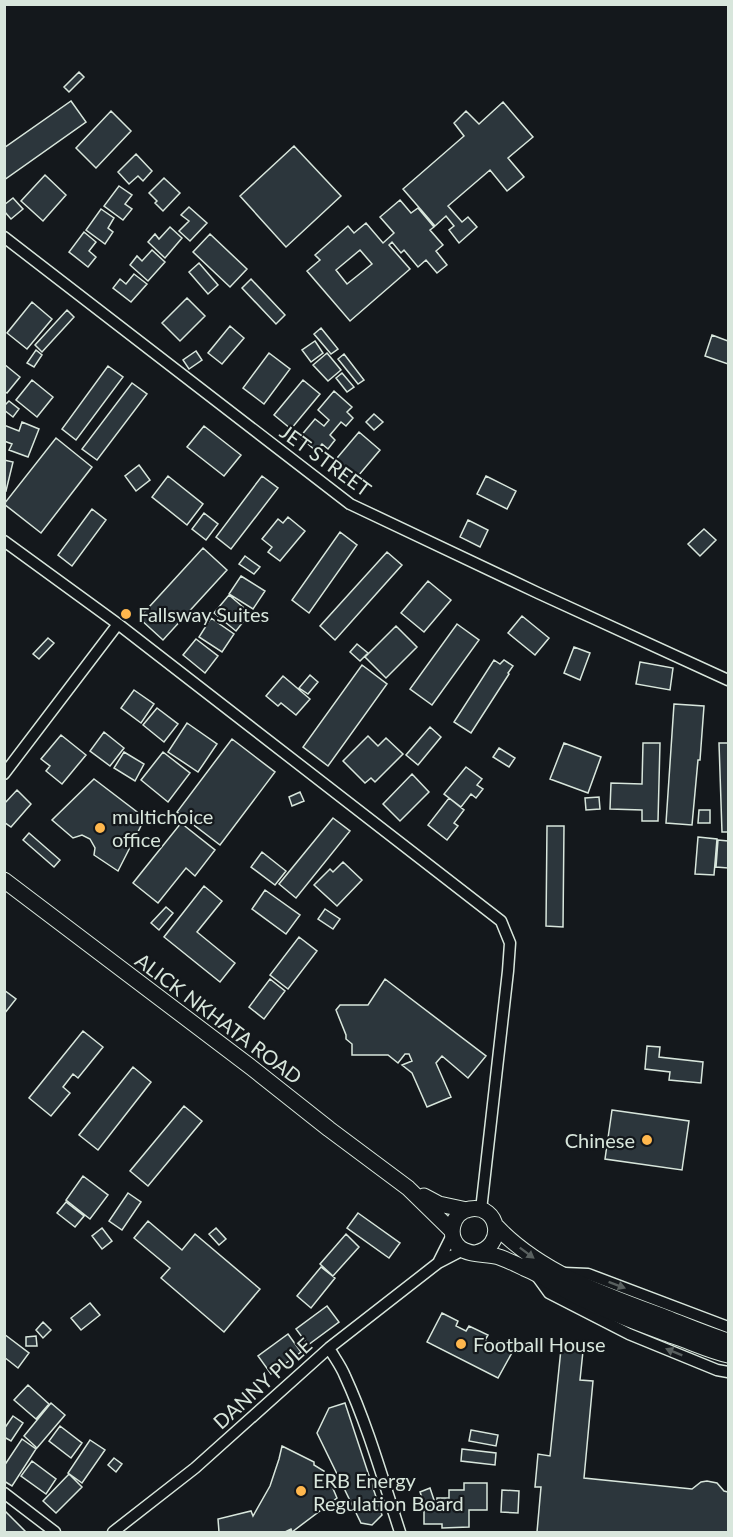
<svg xmlns="http://www.w3.org/2000/svg" width="733" height="1537" viewBox="0 0 733 1537" font-family="Lato,sans-serif">
<style>
.building{fill:#2c363c;stroke:#d8e6dc;stroke-width:1.5;fill-rule:evenodd}
.lines{fill:none;stroke-linecap:round;stroke-linejoin:round}
.minor-casing{stroke:#d8e6dc;stroke-width:13}
.secondary-casing{stroke:#d8e6dc;stroke-width:17}
.minor{stroke:#14181c;stroke-width:10}
.secondary{stroke:#14181c;stroke-width:15}
.oneway{fill:#59605f}
.poi-dot{fill:#ffb74d;stroke:#14181c;stroke-width:2}
.labels{text-anchor:middle;dominant-baseline:central;stroke-width:4.5;stroke-linejoin:round;paint-order:stroke}
.street-label{font-size:20px;fill:#d8e6dc;stroke:#14181c}
.poi-label{font-size:20px;fill:#d8e6dc;stroke:#14181c;text-anchor:start}
</style>
<rect width="100%" height="100%" fill="#14181c"/>
<path class="building" d="M79,72L84,77L69,92L64,87Z
M71,101L86,122L4,180V148Z
M503,102L533,137L508,158L524,177L507,191L490,170L448,206L462,222L468,217L477,227L459,243L449,230L454,226L446,216L435,226L403,189L464,136L454,123L466,111L479,124Z
M111,111L131,131L96,168L76,148Z
M294,146L341,196L286,247L240,196Z
M136,154L152,171L143,181L138,176L129,184L118,172Z
M45,175L66,195L43,221L21,201Z
M164,178L180,193L163,211L155,203L157,201L149,193Z
M119,186L132,195L125,204L132,209L123,220L104,206Z
M13,198L23,209L11,219L4,211V205Z
M400,200L411,213L418,208L434,227L430,230L443,245L436,251L447,265L437,273L426,260L418,267L404,250L401,253L392,242L389,245L410,269L350,321L307,271L320,260L315,255L348,226L354,233L366,223L383,243L394,233L380,217ZM360,250L372,264L347,284L336,270Z
M189,207L207,223L190,241L179,231L189,221L181,215Z
M101,209L114,218L108,228L113,232L105,244L86,230Z
M170,227L182,238L165,258L148,242L155,234L159,239Z
M84,232L96,242L89,251L96,257L88,267L69,252Z
M210,234L247,269L230,287L193,252Z
M152,250L165,262L148,281L130,265L137,256L142,261Z
M199,263L218,285L208,294L189,272Z
M134,274L147,284L131,302L113,288L120,279L126,284Z
M251,279L285,315L276,324L242,288Z
M187,298L205,316L180,341L162,323Z
M32,302L52,319L27,349L7,333Z
M67,310L74,317L42,352L35,345Z
M230,326L244,338L222,364L208,353Z
M321,328L338,349L331,354L314,334Z
M712,335L728,341V364L705,356Z
M315,341L323,353L311,362L302,350Z
M36,350L42,355L34,367L27,363Z
M196,351L202,360L189,369L183,360Z
M269,353L290,369L264,404L243,388Z
M327,353L341,370L328,381L313,365Z
M344,354L364,380L358,384L338,359Z
M4,364L20,377L7,393L4,391Z
M108,366L123,377L76,440L62,429Z
M342,373L354,387L347,392L336,378Z
M32,380L53,397L37,417L16,400Z
M303,380L320,394L291,429L274,415Z
M132,383L147,394L97,460L82,449Z
M334,391L352,407L347,412L353,418L346,426L341,422L330,435L335,440L328,449L322,444L316,451L300,437L315,419L324,426L329,420L318,410Z
M9,401L19,409L13,417L4,410V406Z
M374,414L383,422L374,430L366,422Z
M22,422L39,429L28,457L9,450L12,444L4,441V425L19,431Z
M204,426L241,455L224,476L187,447Z
M359,432L380,450L353,482L332,464Z
M56,438L92,467L41,533L4,504Z
M4,460L13,462L6,491L4,490Z
M139,465L150,480L136,491L125,476Z
M168,476L203,504L187,525L152,497Z
M262,476L278,488L231,549L216,537Z
M486,476L516,491L507,509L477,494Z
M92,509L106,520L72,566L58,555Z
M204,513L218,524L206,540L192,529Z
M288,517L305,531L280,561L268,552L272,547L262,539L278,519L283,523Z
M468,520L488,530L480,547L460,537Z
M704,529L716,540L700,556L688,544Z
M340,532L357,545L309,613L292,600Z
M203,548L227,570L163,640L139,618Z
M387,552L402,565L335,640L320,626Z
M245,556L260,567L254,574L239,564Z
M241,576L265,591L253,609L229,594Z
M428,581L451,600L424,632L401,613Z
M229,595L250,613L236,631L214,613Z
M522,616L549,638L535,655L508,633Z
M211,618L234,634L222,652L199,637Z
M457,624L479,640L432,705L410,689Z
M396,626L417,647L386,678L365,657Z
M48,638L54,643L39,659L33,654Z
M196,639L218,656L205,673L183,655Z
M357,644L368,653L360,661L350,652Z
M574,647L590,653L580,680L564,673Z
M494,660L500,664L504,660L513,666L508,673L509,674L471,733L454,722Z
M640,662L673,668L670,690L636,684Z
M362,665L387,684L328,766L303,747Z
M310,675L318,682L308,694L299,688Z
M283,676L310,699L296,715L281,703L278,706L266,696Z
M134,690L154,704L141,723L121,708Z
M674,704L704,706L700,760H698L692,825L666,823Z
M157,708L178,724L164,742L143,725Z
M187,723L217,744L198,772L168,752Z
M430,727L441,737L418,765L406,755Z
M104,732L124,748L110,766L90,751Z
M61,735L86,755L62,784L46,771L50,766L41,759Z
M368,736L378,746L386,738L403,754L375,782L371,778L365,783L343,761Z
M232,739L275,772L220,845L177,812Z
M564,743L601,757L588,793L550,779Z
M643,743H660L658,821H642V810L610,809L611,783L642,784Z
M719,743H728V832H722Z
M499,748L515,758L509,767L493,757Z
M124,752L144,764L135,781L114,768Z
M163,752L190,773L168,802L141,780Z
M466,767L482,779L477,785L483,789L476,798L471,794L461,807L444,794Z
M412,774L429,792L400,821L383,804Z
M94,779L145,818L118,871L94,855L95,848L90,839L82,835L73,838L52,820Z
M17,790L31,804L11,827L4,822V804Z
M300,792L304,801L292,806L289,797Z
M599,797L600,809L586,810L585,798Z
M449,798L464,810L454,823L458,826L447,840L428,825Z
M699,810H710V823H698Z
M333,818L350,831L296,898L279,884Z
M181,823L215,850L195,876L186,868L158,903L133,883Z
M547,826H564L563,927L546,926Z
M29,833L60,860L54,867L23,840Z
M698,837L717,839L714,875L695,874Z
M718,840L728,841V868L716,867Z
M262,852L286,871L275,885L251,867Z
M343,862L362,880L337,906L314,885L330,869L333,872Z
M204,886L222,901L197,932L235,963L220,982L164,937Z
M265,890L300,915L286,934L252,909Z
M166,907L173,913L159,930L151,923Z
M325,909L340,919L333,929L318,919Z
M299,937L317,951L288,989L270,975Z
M270,979L285,991L264,1019L249,1007Z
M385,979L486,1056L468,1078L442,1056L436,1063L451,1097L427,1107L412,1073L402,1065L412,1061L409,1054H405L398,1063L388,1055H352V1044L346,1039V1035L336,1010L340,1005H368Z
M4,990L16,999L4,1014Z
M83,1031L103,1047L78,1078L73,1074L63,1087L70,1093L51,1116L29,1098Z
M647,1046L660,1047L659,1057L703,1062L701,1083L669,1080L670,1072L645,1069Z
M133,1067L151,1082L98,1150L79,1135Z
M184,1106L202,1121L148,1186L130,1171Z
M612,1110L689,1121L682,1170L605,1159Z
M83,1176L108,1195L90,1219L66,1200Z
M128,1193L141,1202L122,1230L109,1221Z
M66,1202L84,1216L75,1227L57,1213Z
M358,1213L400,1243L389,1258L347,1228Z
M148,1221L182,1250L195,1234L260,1289L224,1332L161,1278L170,1268L134,1238Z
M102,1228L112,1241L102,1249L92,1236Z
M216,1228L226,1239L219,1245L209,1234Z
M346,1234L359,1247L333,1276L320,1264Z
M321,1267L335,1278L311,1308L297,1296Z
M90,1303L100,1315L81,1330L71,1318Z
M327,1306L339,1322L308,1345L296,1329Z
M442,1313L458,1321L456,1326L466,1331L469,1326L488,1335L485,1340L496,1346L498,1341L514,1349L498,1378L427,1342Z
M43,1322L51,1330L43,1338L36,1330Z
M4,1334L29,1353L18,1368L4,1357Z
M288,1334L301,1352L271,1374L258,1356Z
M36,1336L37,1346H26V1337Z
M561,1349L583,1351L580,1380L593,1381L584,1478L692,1489L701,1482L707,1481L717,1483L724,1491L728,1492V1532H537L541,1487H535L538,1454L550,1456Z
M28,1385L49,1404L36,1419L14,1400Z
M51,1403L65,1415L37,1448L24,1436Z
M345,1403L382,1515L372,1525L361,1523L317,1433L329,1408Z
M13,1416L23,1423L11,1441L4,1437V1429Z
M60,1426L82,1443L71,1458L49,1441Z
M471,1430L498,1435L496,1446L469,1441Z
M22,1439L36,1449L12,1486L4,1481V1466Z
M90,1440L105,1450L82,1483L68,1473Z
M282,1446L314,1462V1465L324,1471L323,1475L331,1484L337,1498L292,1532L291,1529L285,1532H219L218,1519L251,1511L253,1516L270,1486L279,1459Z
M462,1449L496,1453L495,1465L461,1461Z
M114,1458L122,1464L116,1472L108,1465Z
M32,1461L56,1479L46,1494L21,1476Z
M69,1474L82,1487L56,1513L43,1501Z
M464,1483H487V1510H469V1527L442,1528V1524H424V1506H437V1498H449V1490H464Z
M430,1488L434,1500L424,1503L420,1492Z
M502,1490L519,1491L518,1513L501,1512Z
M4,1510L26,1532H4Z"/>
<g class="lines">
<defs>
<path id="minor" d="M4,237L350,504L538,593L728,680
M4,541L118,624L501,921L510,943L508,971L481,1210
M4,774L118,624
M438,1263L452,1235
M564,1273L588,1274L728,1327
M536,1275L549,1293L629,1334L717,1370L728,1372
M329,1348C334,1357 341,1366 345,1376C368,1426 383,1480 400,1532
M4,1493L55,1532
M113,1532L195,1468L329,1348L438,1263L463,1250"/>
<path id="secondary" d="M4,880L252,1068L329,1129L408,1188L452,1231
M424,1196L439,1204L467,1210
M497,1227C542,1274 608,1296 667,1318C687,1326 708,1335 728,1341
M475,1253C507,1247 499,1204 470,1209C452,1212 446,1236 460,1248C470,1256 487,1253 499,1257C507,1260 516,1264 524,1268C544,1276 561,1289 580,1298C610,1313 641,1324 673,1336C691,1342 710,1351 728,1355"/>
</defs>
<use href="#minor" class="minor-casing"/>
<use href="#secondary" class="secondary-casing"/>
<use href="#minor" class="minor"/>
<use href="#secondary" class="secondary"/>
</g>
<defs><path id="oneway-solid" d="M-6-.8H1V-3.2L6.5 0L1 3.2V.8H-6Z" transform="scale(1.5)"/></defs>
<g class="oneway">
<use href="#oneway-solid" transform="translate(527 1253) rotate(37)"/>
<use href="#oneway-solid" transform="translate(617 1285) rotate(21)"/>
<use href="#oneway-solid" transform="translate(674 1352) rotate(-158)"/>
</g>
<g class="poi-dot">
<circle cx="126" cy="614" r="6"/>
<circle cx="100" cy="828" r="6"/>
<circle cx="647" cy="1140" r="6"/>
<circle cx="461" cy="1344" r="6"/>
<circle cx="301" cy="1491" r="6"/>
</g>
<g class="labels">
<g class="street-label">
<text transform="translate(326 460) rotate(36)">JET STREET</text>
<text transform="translate(219 1018) rotate(37)">ALICK NKHATA ROAD</text>
<text transform="translate(262 1383) rotate(-42)">DANNY PULE</text>
</g>
<g class="poi-label">
<text x="138" y="614">Fallsway Suites</text>
<text x="112" y="816">multichoice<tspan x="112" dy="23">office</tspan></text>
<text x="635" y="1140" text-anchor="end">Chinese</text>
<text x="473" y="1344">Football House</text>
<text x="313" y="1480">ERB Energy<tspan x="313" dy="23">Regulation Board</tspan></text>
</g>
</g>
<rect width="733" height="1537" fill="none" stroke="#d8e6dc" stroke-width="12"/>
</svg>
